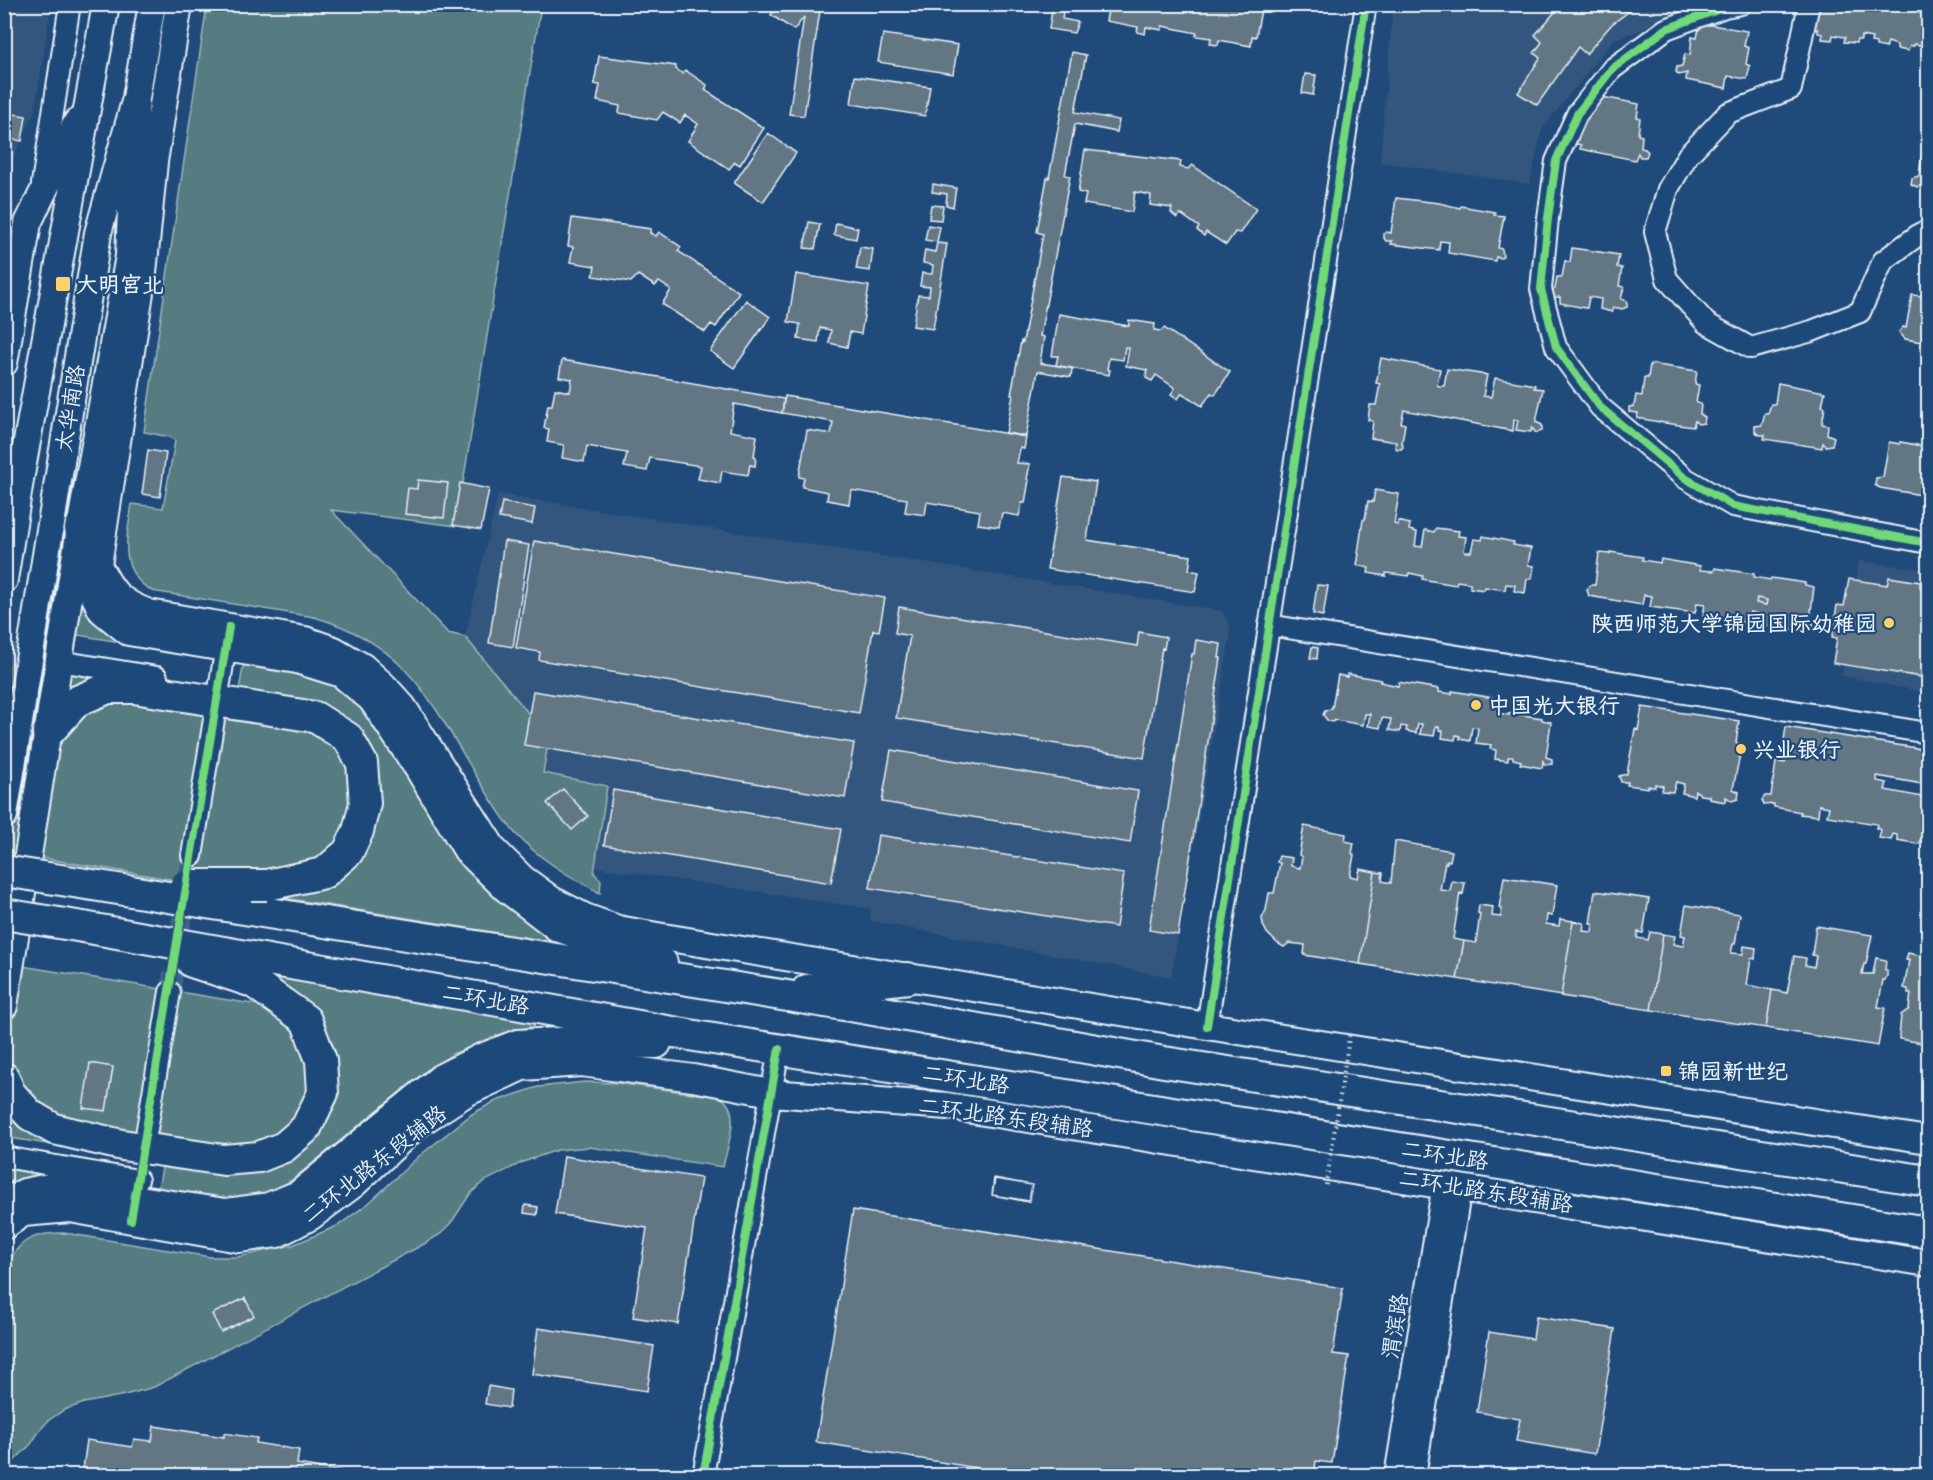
<svg xmlns="http://www.w3.org/2000/svg" width="1933" height="1480" viewBox="0 0 1933 1480" font-family="'Shantell Sans','LXGW WenKai TC',sans-serif">
<style>
.built{fill:#33577d}
.green{fill:#547b81;stroke:#9eb6bc;stroke-width:1.5}
.building{fill:#637684;stroke:#e8f1f8;stroke-width:1.5;fill-rule:evenodd}
.lines{fill:none;stroke-linecap:round;stroke-linejoin:round}
.minor-tunnel{stroke:#3d638d;stroke-width:20;stroke-dasharray:20 10;stroke-linecap:butt}
.minor-casing{stroke:#e8f1f8;stroke-width:24}
.major-casing{stroke:#e8f1f8;stroke-width:30}
.highway-casing{stroke:#e8f1f8;stroke-width:34}
.minor{stroke:#1f4a7a;stroke-width:20}
.major{stroke:#1f4a7a;stroke-width:26}
.highway{stroke:#1f4a7a;stroke-width:30}
.highway-bridge-casing{stroke:#e8f1f8;stroke-width:34;stroke-linecap:butt}
.path-bridge{stroke:#e8f1f8;stroke-width:4;stroke-dasharray:1.5 4.5;stroke-linecap:butt}
.highway-bridge{stroke:#1f4a7a;stroke-width:30}
.cycleway-casing{stroke:#1f4a7a;stroke-width:11}
.cycleway{stroke:#71d979;stroke-width:8}
.poi-dot{fill:#ffd166;stroke:#1f4a7a;stroke-width:2}
.labels{text-anchor:middle;dominant-baseline:central;stroke-width:4.5;stroke-linejoin:round;paint-order:stroke}
.poi-label{font-size:22px;font-weight:bold;fill:#e8f1f8;stroke:#1f4a7a;text-anchor:start}
.street-label{font-size:22px;fill:#e8f1f8;stroke:#1f4a7a}
</style>
<rect width="100%" height="100%" fill="#1f4a7a"/>
<filter id="ink" filterUnits="userSpaceOnUse"><feTurbulence type="fractalNoise" baseFrequency=".0167" numOctaves="2"/><feDisplacementMap in="SourceGraphic" scale="12" xChannelSelector="R" yChannelSelector="G"/><feConvolveMatrix kernelMatrix="1 2 1 2 8 2 1 2 1" color-interpolation-filters="sRGB"/></filter>
<g filter="url(#ink)">
<path class="built" d="M5,5H51L35,110L5,177Z
M1393,5H1719L1614,39L1542,129L1530,184L1380,162Z
M498,494L1222,611L1230,625V638L1171,977L870,921L871,909L595,867L607,786L542,773L548,738L465,637Z
M1859,561L1928,570V693L1842,676Z"/>
<path class="green" d="M207,5H541L456,526L331,510L448,633L465,637L549,738L543,773L607,786L594,873L601,880L600,893C570,877 539,859 515,833C500,816 489,796 477,777C431,701 406,643 314,617L152,591C117,571 127,537 132,504L163,508L175,441L170,437L144,432Z
M82,605H85L145,646L77,635Z
M4,652L239,690L244,662L320,678L342,690L363,706L495,895L513,912L543,931L550,938L547,941L5,852Z
M4,963L264,1006L282,977L537,1021L534,1026L513,1031L452,1054L400,1092L292,1180L270,1192L239,1199L212,1198L158,1189L163,1163L5,1137Z
M585,1082L616,1083L720,1097C743,1110 727,1146 723,1167L589,1147L557,1150L523,1162L483,1182L470,1194L453,1220L442,1233L424,1244L154,1387L125,1395L84,1403L64,1410L49,1420L40,1430L31,1444L5,1470C5,1427 5,1384 5,1341C5,1316 0,1283 11,1259C21,1236 42,1233 65,1233L210,1257H237L293,1245L339,1225L370,1202L418,1157L472,1114L496,1101L538,1087Z
M4,1166L61,1176L5,1189Z"/>
<path class="building" d="M778,4H821L804,116L789,114L804,17L794,30L771,15Z
M1053,4H1064L1062,19L1078,22L1074,33L1049,29Z
M1108,4H1180V7L1186,8L1187,4H1262L1256,37L1252,36L1251,46L1219,40L1218,45L1210,44L1211,38L1196,36L1197,33L1162,26V30L1146,27L1145,34L1137,32L1138,27L1106,21L1109,5Z
M1562,4H1639L1612,24L1586,54L1578,47L1537,105L1518,93L1540,58L1534,53L1542,42L1535,35Z
M1816,4H1865L1877,7V4H1920L1919,13L1928,15V51L1925,50V46L1914,44V46H1910L1908,51L1897,49V45L1888,42L1886,48L1876,46V43L1871,42L1872,38L1861,36V40H1857L1856,43L1844,42L1845,37L1833,35L1832,40L1822,39L1823,34L1818,33V29H1812Z
M1700,23L1747,31L1744,46L1749,48L1746,64L1750,66L1747,79L1728,76L1726,88L1686,80L1687,73L1679,75L1676,72L1677,67L1682,66L1685,54L1690,55L1692,37L1697,38Z
M883,34L958,45L953,74L878,62Z
M1072,52L1086,55L1075,112L1119,120L1117,132L1075,124L1065,175L1070,176L1040,336L1044,337L1040,363L1072,368L1071,377L1038,371L1026,436L1006,433L1013,395H1011L1021,341L1023,342L1043,234L1037,232L1047,178H1049Z
M599,56L676,66V69L683,74L685,70L707,85L705,90L764,128L740,165L735,162L729,169L688,141L698,124L685,115L680,123L663,112L657,120L619,113L620,106L597,101L600,85L594,84Z
M1305,74L1316,75L1313,95L1302,93Z
M855,76L930,87L925,116L851,104Z
M1592,95L1639,104L1637,117L1640,118L1638,135L1642,136L1641,148L1645,149L1648,152L1646,157H1640L1638,153L1635,160L1580,149L1581,145L1577,144L1572,146Z
M8,113L26,116L22,141L4,138Z
M768,133L796,153L763,202L734,183Z
M1923,144L1928,145V190L1920,186L1917,187L1911,184L1912,178L1919,176Z
M1085,150L1181,161L1180,167L1188,169L1192,165L1256,209L1240,233L1235,232L1226,245L1206,232L1204,236L1197,230L1199,227L1182,215L1180,214L1177,218L1171,213L1172,208L1150,205L1151,195L1135,192L1132,212L1084,204L1086,194L1078,192Z
M933,184L956,188L953,207L946,205L947,194L932,192Z
M1396,198L1439,203L1460,208L1461,206L1495,212L1494,215L1504,216L1498,248L1502,249L1503,256L1501,258L1496,257L1495,261L1448,253L1449,242L1440,241L1439,250L1391,244L1392,241H1386L1384,238V234L1387,232L1391,233Z
M931,205L943,206L941,220L929,219Z
M572,218L651,229L650,233L656,236L659,232L681,247L678,251L739,292L716,327L711,324L705,332L662,304L671,290L659,282L655,286L638,275L631,282L593,276L595,266L570,262L573,247L568,246Z
M809,222L820,224L815,249L804,248Z
M836,223L858,228L856,239L834,235Z
M928,225L940,227L937,242L925,240Z
M937,243L947,244L933,329L913,326L918,295L929,296L930,287L920,286L922,273L932,274L933,265L923,263L925,250L935,252Z
M860,247L873,249L870,271L856,269Z
M1572,248L1619,255L1617,267L1622,268L1619,286L1624,287L1621,299L1627,301V307L1622,309L1613,307L1612,312L1600,309L1601,299L1589,297L1587,308H1585L1560,303V297L1551,298V290L1555,289L1557,277H1562L1565,261L1570,262Z
M796,274L869,286L861,334L850,332L847,347L829,343L831,330L820,328L818,342L798,339L800,324L788,322Z
M1923,293L1928,294V343L1905,339L1899,332L1903,327L1906,328L1912,295L1922,296Z
M746,300L770,317L734,368L710,351Z
M1059,314L1129,326V320L1155,324L1154,330L1161,331L1164,328L1230,372L1215,395L1211,393L1202,406L1182,393L1178,399L1171,394L1175,388L1156,375L1152,381L1146,378L1147,370L1126,366L1129,348L1125,347L1123,360L1109,358L1107,369L1110,370L1109,375L1058,366L1056,365L1058,356H1052Z
M1381,358L1440,369L1437,385L1439,386H1444L1447,369L1487,375L1483,396L1491,397L1495,378L1535,385L1534,388L1543,389L1536,422L1542,425V431L1536,433L1532,428L1531,432L1516,430L1518,420H1514L1513,431L1404,410L1401,423L1405,424L1402,442L1403,447L1401,449H1397L1395,446L1396,442L1371,438L1373,421L1368,420L1370,405H1376L1380,384L1376,383Z
M562,360L784,399L782,413L734,404L730,431L757,436L754,456L756,457L755,466L750,465L748,475L722,471L720,483L698,479L701,466L650,458L647,471L624,467L627,453L587,446L584,462L562,458L564,445L547,442L549,429L544,428L548,405H552L555,389L570,392L572,379L559,377Z
M1650,364L1697,371L1695,384L1699,385L1696,403L1701,404L1700,414L1705,417L1704,423L1698,424L1695,421L1693,427L1665,423L1637,418L1638,413L1629,412V407L1634,406L1636,395L1642,396L1644,378H1648Z
M1778,383L1825,392L1822,406L1825,407L1822,424L1828,425L1827,434L1834,437L1832,445L1826,446L1823,443L1822,448L1764,439L1765,435H1760L1755,432V426L1762,425L1765,413L1768,414L1771,404H1775Z
M785,396L1026,437L1024,449L1020,448L1017,463L1030,464L1027,479L1029,480L1025,503H1022L1019,516L1002,513L999,527L978,524L980,511L927,502L925,515L905,512L907,499L851,490L849,504L827,500L828,492L802,487L804,478L799,477L807,430L831,434L833,422L782,413Z
M1889,442L1900,444V442L1928,447V496L1880,488L1875,485L1876,478L1883,477Z
M148,450L166,453L160,497L142,494Z
M1063,477L1096,482L1087,540L1191,556L1189,570L1199,572L1195,592L1047,569Z
M418,480L448,483L444,518L405,514L408,488L417,489Z
M460,483L489,489L481,530L453,525Z
M1375,490L1399,494L1394,524L1398,525V521L1410,524L1409,530L1417,532L1415,546L1422,547L1425,530L1434,532L1436,528L1459,531L1458,536L1466,537L1464,551L1465,552H1471L1474,539L1482,540L1483,536L1514,542L1513,545L1531,548L1528,565L1534,566L1532,578L1527,579L1525,593L1514,591L1515,585L1506,584L1505,590L1485,587L1484,590L1470,588V583L1457,581L1456,585L1427,580L1422,579L1423,576L1409,573V576L1386,573V576L1368,573L1369,568L1357,565L1359,554L1358,553L1363,520L1365,519L1368,501L1373,502Z
M502,502L535,508L532,524L499,518Z
M504,541L529,545L513,647L489,643Z
M534,541L885,598L879,631L873,630L859,713L539,660L540,652L516,648Z
M1610,552L1643,557L1642,560L1660,563L1661,559L1700,566V570L1714,571L1715,568L1754,574V577L1770,580L1771,578L1805,583V585L1814,587L1810,619L1813,622V628L1806,630L1803,627L1802,631L1757,624L1759,614L1750,612L1749,623L1703,616L1705,604L1697,603L1695,613L1650,607L1652,596L1644,595L1642,605L1589,596L1587,590L1590,585H1595L1599,553L1610,554ZM1757,598L1767,600L1766,605L1756,603Z
M1889,577L1920,582V587L1927,588L1928,583V678L1833,663L1837,638L1832,637L1837,605L1844,606L1849,579L1887,585Z
M1317,585L1328,586L1323,616L1313,614Z
M1757,598L1767,600L1766,605L1756,603Z
M899,607L1137,646L1139,632L1166,637L1164,649L1162,648L1144,758L896,718L910,636L895,633Z
M1196,640L1221,644L1219,658H1221L1178,935L1149,930L1192,654H1194Z
M1312,647L1318,648L1317,659L1310,658Z
M1348,674L1381,680L1380,682L1398,686L1399,682L1439,689V692L1452,694V691L1493,698V700L1499,701L1497,713L1509,715V713L1542,718V720L1551,722L1546,757L1552,759V764L1545,765L1543,761L1542,768L1520,764L1521,761L1513,759V757H1508V761L1495,759L1496,750L1490,749L1491,745L1476,743L1478,728L1472,727L1470,741L1460,739V736L1456,735L1455,740L1442,738L1443,731L1439,730V727L1436,726L1434,736L1420,734L1422,724H1418L1416,733L1406,731L1407,727L1401,726L1400,732L1389,730L1391,719L1382,718L1380,728L1368,726L1370,714H1365L1363,725L1335,720L1333,722L1328,721L1323,715L1325,711L1332,708L1338,675L1347,677Z
M533,691L854,743L845,798L524,745Z
M1642,707L1739,721L1736,743L1742,744L1733,789L1739,792L1738,799L1732,801L1726,797V802L1709,799V796L1700,795L1698,792L1695,791L1694,796L1682,793L1684,784L1676,782L1673,792L1662,791L1663,786L1655,784V787L1648,786V788L1627,785L1628,782H1621L1619,776L1627,774L1635,729L1638,730Z
M1786,727L1928,750V785L1877,776V781L1887,783L1885,790L1928,798V844L1927,841L1920,840L1919,844L1897,840V835L1893,834L1891,840L1879,838L1881,830L1876,828L1877,824L1827,816L1829,807L1819,805L1818,816L1800,814L1801,812L1774,807V804L1764,805L1762,800L1765,796H1771L1776,762L1785,763L1786,761L1781,760Z
M891,750L1138,791L1130,843L882,802Z
M563,789L588,816L572,830L547,803Z
M613,790L841,829L831,883L604,845Z
M1304,826L1346,834L1345,841L1354,843L1352,853L1354,855L1350,876L1358,878L1360,869L1375,872L1360,964L1304,955L1305,945L1289,943L1284,947L1277,943L1267,933L1263,925L1262,918L1266,910L1269,893H1274L1280,863L1277,862L1279,856L1292,858L1291,866L1300,868L1302,857L1299,855Z
M878,835L1124,874L1116,927L870,888Z
M1395,841L1452,851L1450,861L1447,860V863L1445,862L1440,890L1450,891L1452,881L1465,883L1463,894L1460,893L1453,939L1464,941L1457,979L1360,964L1375,872L1383,873L1382,881L1391,883Z
M1504,877L1557,885L1552,916L1547,915L1546,924L1559,926L1560,919L1573,921L1561,996L1457,979L1464,941L1476,943L1480,914L1478,913L1479,905L1493,907L1492,916L1501,917L1502,909L1499,908Z
M1595,891L1649,899L1643,933L1638,932L1637,938L1648,940L1650,932L1663,934L1651,1010L1561,996L1573,921L1584,923L1583,931L1592,932L1593,924H1590Z
M1686,905L1740,914L1735,944H1733L1731,953L1743,954L1744,946L1756,948L1755,959L1751,958L1747,985L1772,990L1766,1028L1651,1010L1663,934L1675,936L1673,944L1683,946L1685,936L1681,935Z
M1816,926L1872,935L1866,964H1864L1862,974H1873L1876,958L1886,960L1885,970H1887V976L1885,980H1883L1878,1007L1885,1008L1878,1046L1766,1028L1772,990L1787,993L1794,956L1806,958L1805,965L1814,967L1816,956L1812,955Z
M1908,953L1922,956V959L1928,960V1044L1899,1039L1901,1015L1909,1009L1911,993H1908V989L1904,988L1909,960H1906Z
M90,1063L113,1067L106,1111L83,1108Z
M564,1156L701,1178L678,1324L633,1317L647,1228L555,1214Z
M994,1178L1032,1185L1029,1201L992,1195Z
M995,1179L1032,1185L1029,1202L992,1195Z
M525,1205L538,1207L537,1215L524,1213Z
M853,1210L1343,1288L1333,1354L1349,1356L1332,1463L1316,1461L1314,1476H1026L816,1442Z
M245,1298L254,1316L221,1332L212,1314Z
M1536,1317L1615,1329L1595,1454L1516,1441L1520,1419L1477,1412L1489,1332L1533,1339Z
M538,1328L654,1346L647,1391L532,1374Z
M488,1386L511,1390L509,1408L485,1404Z
M154,1426L224,1437V1433L257,1438L256,1443L299,1450L297,1464L371,1476H82L87,1440L132,1447L134,1439L152,1441Z"/>
<g class="lines">
<path class="minor-tunnel" d="M4,652L71,663
M170,992L192,856"/>
<defs>
<path id="minor" d="M1741,4L1725,7L1666,29L1612,69L1577,114L1556,161L1548,218L1541,289L1556,347L1600,407L1685,478L1733,506L1928,543
M1809,4L1791,89L1728,113L1688,155L1668,189L1655,232L1667,279L1706,323L1751,348L1812,331L1860,312L1883,261L1921,233L1928,234
M42,183L70,4
M1269,625L1928,733
M71,663L157,677
M219,689L224,658
M192,856L215,713
M1207,1026L1366,4
M146,1135L170,992
M4,1157L138,1180
M703,1476L779,1049
M1395,1476L1443,1184
M1415,1476L1461,1187"/>
<path id="major" d="M179,4L154,162L143,273L98,565C112,593 119,602 149,613L305,640L334,650L363,667L384,686L403,707L494,850L522,878L552,900L585,917L618,929L657,936L1207,1026L1928,1140
M4,363L28,223L77,122
M4,580L20,480L106,4
M4,815L98,233L136,98L152,4
M4,1006L80,528L129,256L136,98
M4,1226L23,1213L70,1209L239,1239L277,1234L310,1217L354,1184L418,1124L466,1093L522,1067L582,1063L693,1078L771,1093L947,1106L1928,1263"/>
<path id="highway" d="M80,528L88,578L103,609L129,630L297,658L342,672L373,698L420,768L469,850L507,887L558,926L662,963
M48,733L77,701L108,688H134L315,717L348,738L362,763L365,803L358,831L348,852L324,873L267,885
M238,908L856,1007L1164,1062L1928,1181
M83,927L701,1037L1928,1232
M807,990L908,978
M4,1078L10,1093L30,1115L54,1129L122,1145L224,1160L259,1157L284,1147L306,1128L323,1093L321,1060L306,1020L253,982L192,962
M4,1204L25,1194L54,1188L225,1214L269,1208L299,1196L442,1079L482,1059L518,1045L577,1042L656,1043"/>
</defs>
<use href="#minor" class="minor-casing"/>
<use href="#major" class="major-casing"/>
<use href="#highway" class="highway-casing"/>
<use href="#minor" class="minor"/>
<use href="#major" class="major"/>
<use href="#highway" class="highway"/>
<defs>
<path id="highway-bridge" d="M4,871L238,908
M186,885H267
M4,914L83,927"/>
</defs>
<use href="#highway-bridge" class="highway-bridge-casing"/>
<path class="path-bridge" d="M1326,1185L1350,1032"/>
<use href="#highway-bridge" class="highway-bridge"/>
<defs>
<path id="cycleway" d="M1741,4L1725,7L1666,29L1612,69L1577,114L1556,161L1548,218L1541,289L1556,347L1600,407L1685,478L1733,506L1928,543
M1207,1026L1366,4
M131,1220L229,627
M703,1476L779,1049"/>
</defs>
<use href="#cycleway" class="cycleway-casing"/>
<use href="#cycleway" class="cycleway"/>
</g>
</g>
<g class="poi-dot">
<rect x="55" y="276" width="16" height="16" rx="3"/>
<circle cx="1889" cy="623" r="6"/>
<circle cx="1476" cy="705" r="6"/>
<circle cx="1741" cy="749" r="6"/>
<rect x="1660" y="1065" width="12" height="12" rx="3"/>
</g>
<g class="labels">
<g class="poi-label">
<text x="76" y="284">大明宫北</text>
<text x="1877" y="623" text-anchor="end">陕西师范大学锦园国际幼稚园</text>
<text x="1488" y="705">中国光大银行</text>
<text x="1753" y="749">兴业银行</text>
<text x="1678" y="1071">锦园新世纪</text>
</g>
<g class="street-label">
<text transform="translate(70 408) rotate(-81)">太华南路</text>
<text transform="translate(486 999) rotate(10)">二环北路</text>
<text transform="translate(966 1079) rotate(9)">二环北路</text>
<text transform="translate(1006 1117) rotate(8)">二环北路东段辅路</text>
<text transform="translate(1445 1155) rotate(9)">二环北路</text>
<text transform="translate(374 1164) rotate(-38)">二环北路东段辅路</text>
<text transform="translate(1486 1191) rotate(9)">二环北路东段辅路</text>
<text transform="translate(1395 1326) rotate(-81)">渭滨路</text>
</g>
</g>
<rect width="1933" height="1480" fill="none" stroke="#1f4a7a" stroke-width="24"/>
<rect x="12" y="12" width="1909" height="1456" fill="none" stroke="#e8f1f8" stroke-width="2" filter="url(#ink)"/>
</svg>
